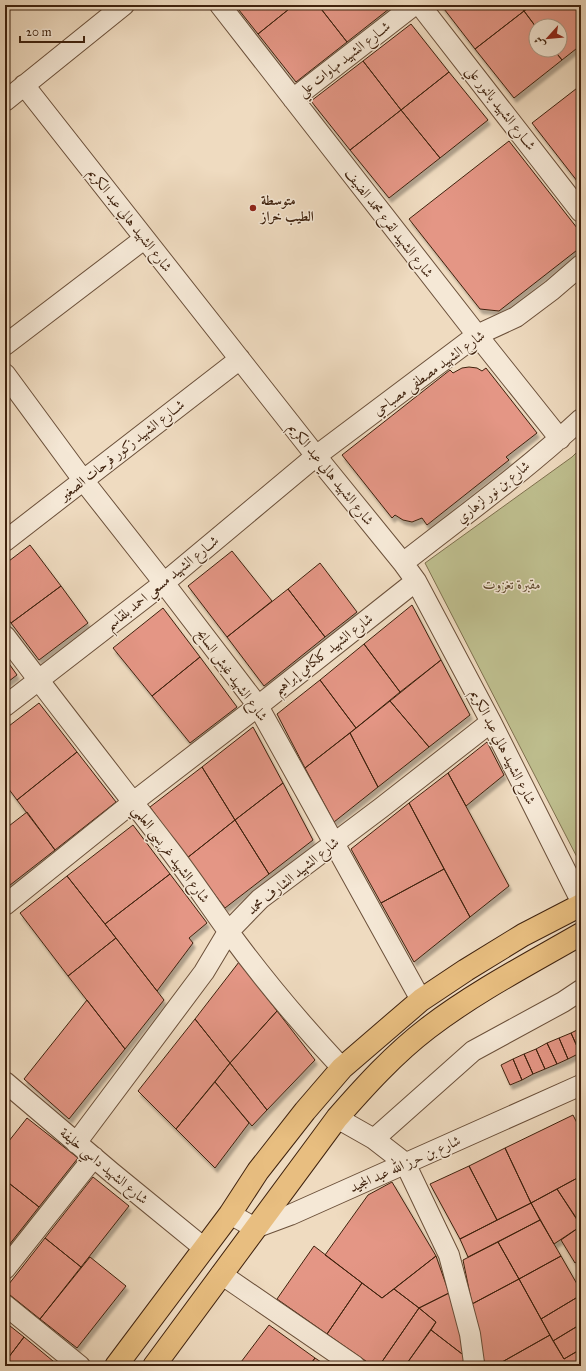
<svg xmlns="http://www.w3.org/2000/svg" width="586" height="1371" viewBox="0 0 586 1371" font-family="'IM FELL Great Primer',Amiri,serif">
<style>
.green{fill:#bebe8e;stroke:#7e704e}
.building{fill:#e49685;stroke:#3f220e;filter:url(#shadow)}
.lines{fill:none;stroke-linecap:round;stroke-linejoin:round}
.minor-casing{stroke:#6b503a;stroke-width:22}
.trunk-casing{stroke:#3f220e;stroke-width:24}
.minor{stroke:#f5e8d6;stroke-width:20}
.trunk{stroke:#e8be80;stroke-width:22}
.poi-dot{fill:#8f2418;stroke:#f5e8d6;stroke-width:1.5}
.labels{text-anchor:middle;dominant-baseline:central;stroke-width:3;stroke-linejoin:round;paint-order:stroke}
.street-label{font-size:14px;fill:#3f220e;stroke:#f5e8d6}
.poi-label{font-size:14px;font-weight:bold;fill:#3f220e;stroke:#f5e8d6;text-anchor:start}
.park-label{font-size:14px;font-style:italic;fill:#5f492e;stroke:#f5e8d6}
</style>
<defs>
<filter id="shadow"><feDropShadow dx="2.5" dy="4.5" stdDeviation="1" flood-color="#0004"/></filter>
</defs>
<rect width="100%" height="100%" fill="#efdbc0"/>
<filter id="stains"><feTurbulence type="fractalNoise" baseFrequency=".005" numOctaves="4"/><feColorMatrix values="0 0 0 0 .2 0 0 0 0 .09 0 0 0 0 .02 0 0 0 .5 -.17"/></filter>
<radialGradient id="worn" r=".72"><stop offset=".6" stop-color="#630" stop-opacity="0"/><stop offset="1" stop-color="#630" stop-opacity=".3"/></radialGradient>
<path class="green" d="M581,448V861H579L425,563L572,457Z"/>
<path class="building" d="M235,5H294L258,34Z
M294,5H318L347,42L296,82L258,34Z
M318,5H394L347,42Z
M441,5H519L524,11L475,49Z
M519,5H532L524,11Z
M532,5H581V45L562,60L554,50H560V26H536V27L524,11Z
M524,11L536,27V50H554L562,60L514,98L475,49Z
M411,24L449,72L401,110L363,61Z
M363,61L401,110L350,150L311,101Z
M449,72L488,120L440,158L401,110Z
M581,85V186L532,123Z
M401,110L440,158L389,198L350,150Z
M509,141L581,233V247L499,311L480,309L409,219Z
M469,367L477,368L482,371L486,368L537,433L506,457L509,460L427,525L422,518L412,522L403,520L395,515L392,518L342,455L450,370L453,373L462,368Z
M30,545L61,586L11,623L5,615V564Z
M232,551L272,601L227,637L188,586Z
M320,563L357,612L325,637L288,589Z
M61,586L88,623L39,660L11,623Z
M288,589L325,637L264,686L227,637Z
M412,605L441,660L400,692L364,644Z
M163,608L200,657L152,696L113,648Z
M364,644L400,692L356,728L320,680Z
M200,657L237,707L190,743L152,696Z
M5,658L17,675L5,684Z
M441,660L470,715L429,747L390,701Z
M320,680L356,728L305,768L277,714Z
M390,701L429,747L378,787L350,733Z
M39,703L77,752L17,800L5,784V729Z
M253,727L283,783L235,820L202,767Z
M350,733L378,787L334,822L305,768Z
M487,742L504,775L466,806L448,773Z
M77,752L116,802L55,850L17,800Z
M202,767L235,820L187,858L150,807Z
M448,773L509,886L470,917L409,803Z
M283,783L313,840L269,874L235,820Z
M409,803L444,869L381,903L351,849Z
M27,812L55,850L5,889V829Z
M235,820L269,874L225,908L187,858Z
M133,825L170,874L105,924L67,876Z
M444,869L470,917L414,962L381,903Z
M170,874L207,923L189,938L193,943L157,991L105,924Z
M67,876L116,938L68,976L20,913Z
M116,938L164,1000L125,1049L68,976Z
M239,962L277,1011L230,1063L195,1019Z
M87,1000L125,1049L69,1119L24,1079Z
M277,1011L315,1060L267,1110L230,1063Z
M195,1019L230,1063L176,1129L138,1091Z
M581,1028V1053H580L571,1033Z
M571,1033L580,1053L568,1059L559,1038Z
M559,1038L568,1059L557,1064L547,1043Z
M547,1043L557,1064L545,1069L536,1049Z
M536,1049L545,1069L533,1074L524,1054Z
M524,1054L533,1074L522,1080L513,1059Z
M513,1059L522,1080L510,1085L501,1065Z
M230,1063L267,1110L252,1126L215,1082Z
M215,1082L249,1123L215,1168L176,1129Z
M573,1115L581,1131V1176L531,1203L505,1148Z
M27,1118L78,1158L39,1207L5,1180V1146Z
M505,1148L531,1203L497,1220L469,1166Z
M469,1166L497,1220L460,1239L430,1184Z
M581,1176V1225L557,1189Z
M93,1177L129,1206L81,1267L45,1238Z
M5,1180L39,1207L5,1250Z
M392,1182L436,1256L382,1298L325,1255L368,1195Z
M557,1189L581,1226L554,1244L531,1203Z
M531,1203L540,1220L468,1257L460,1239Z
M540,1220L561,1256L519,1279L498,1242Z
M581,1226V1259L575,1263L561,1240Z
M45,1238L81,1267L40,1319L5,1291V1289Z
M498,1242L519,1279L472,1304L463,1260Z
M314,1246L362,1283L327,1334L277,1299Z
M436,1256L449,1293L419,1308L394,1289Z
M561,1256L581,1291V1295L541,1319L519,1279Z
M90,1257L126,1286L77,1348L40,1319Z
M519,1279L550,1335L495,1366H485L472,1304Z
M362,1283L382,1298L394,1289L419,1308L379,1366H373L327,1334Z
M449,1293L466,1357L431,1330L436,1322L419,1308Z
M581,1295V1324L553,1341L541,1319Z
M419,1308L436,1322L405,1366H379Z
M5,1322L24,1337L5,1362Z
M581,1324V1349L564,1359L553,1341Z
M269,1325L315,1358L309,1366H238Z
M431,1330L466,1357L459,1366H405Z
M550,1335L564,1359L581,1349V1366H495Z
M24,1337L59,1366H5V1362Z
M315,1358L327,1366H309Z"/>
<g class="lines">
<defs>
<path id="minor" d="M220,5L477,335L560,439
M420,5L581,212
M24,85L316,456L403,563L416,581L491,722L581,901
M293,99L414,5
M5,101L124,5
M5,345L144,239
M5,374L83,480L164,583L258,706L421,1000
M5,541L240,359
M403,563C463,516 525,471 581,419
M5,636C58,706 112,775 166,845C188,873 207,902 228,931C263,979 301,1024 342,1068
M5,706L164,583L316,456L477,335L516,317L552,290L581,265
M5,905L132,803L258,706L416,581
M5,1082L111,1172L204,1248
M337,1118L374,1139L405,1163L449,1255L470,1334L474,1363L472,1366
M374,1139L473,1051L563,1002L581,990
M76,1143L204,972L228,932L260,899L381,808L491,722
M230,1214L255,1228L290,1215L581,1085
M5,1269L94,1157
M221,1274L355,1366
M5,1305L80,1366"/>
<path id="trunk" d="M116,1366L230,1214L258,1171L305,1111L342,1068L421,1000L466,970L523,935L581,905
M154,1366L337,1118C365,1086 394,1054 428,1028C475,992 529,964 581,934"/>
</defs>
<use href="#minor" class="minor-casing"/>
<use href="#trunk" class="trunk-casing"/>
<use href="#minor" class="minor"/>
<use href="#trunk" class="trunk"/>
</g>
<circle class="poi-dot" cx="253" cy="208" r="4"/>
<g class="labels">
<g class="street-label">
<text transform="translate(344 59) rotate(-38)">شــارع الشهيد مهاوات علي</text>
<text transform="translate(501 108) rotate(52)">شــارع الشهيد بالنور علي</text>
<text transform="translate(130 220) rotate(52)">شارع الشهيد هالي عبد الكريم</text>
<text transform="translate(389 223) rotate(52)">شارع الشهيد لقرع محمد الضيف</text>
<text transform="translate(429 373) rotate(-36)">شارع الشهيد مصطفى مصباحي</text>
<text transform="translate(122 450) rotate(-38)">شــارع الشهيد زكور فرحات الصغير</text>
<text transform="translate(331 474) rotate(51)">شارع الشهيد هالي عبد الكريم</text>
<text transform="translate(493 492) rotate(-39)">شارع بن نور لزهاري</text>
<text transform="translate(162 583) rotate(-39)">شــارع الشهيد مسعي احمد بلقاسم</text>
<text transform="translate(323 654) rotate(-38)">شارع الشهيد كلكامي إبراهيم</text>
<text transform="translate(232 675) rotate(54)">شارع الشهيد غبش السايح</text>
<text transform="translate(503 747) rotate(63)">شارع الشهيد هالي عبد الكريم</text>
<text transform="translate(171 854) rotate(53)">شارع الشهيد غريسي العلمي</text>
<text transform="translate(293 876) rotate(-39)">شارع الشهيد الشارف محمد</text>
<text transform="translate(405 1164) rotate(-24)">شارع بن حرز الله عبد المجيد</text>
<text transform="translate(104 1166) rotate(40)">شارع الشهيد داسي خليفة</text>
</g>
<g class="poi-label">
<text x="261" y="200">متوسطة<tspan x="261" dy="16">الطيب خراز</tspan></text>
</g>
<g class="park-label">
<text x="512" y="584">مقبرة تغزوت</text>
</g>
</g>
<rect width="586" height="1371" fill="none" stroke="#efdbc0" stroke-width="20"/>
<rect x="6" y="6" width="574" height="1359" fill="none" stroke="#3f220e" stroke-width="2"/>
<rect x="10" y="10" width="566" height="1351" fill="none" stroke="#3f220e"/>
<g transform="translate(548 38) rotate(243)"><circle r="19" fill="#f5e8d6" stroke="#ac9986"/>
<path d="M0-3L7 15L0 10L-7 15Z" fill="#8f2418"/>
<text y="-6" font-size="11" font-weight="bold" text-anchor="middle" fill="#3f220e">ش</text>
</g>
<path d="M20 36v6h64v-6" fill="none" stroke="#3f220e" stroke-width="2"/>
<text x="26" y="36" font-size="12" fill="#3f220e" stroke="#f5e8d6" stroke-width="3" paint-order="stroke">20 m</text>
<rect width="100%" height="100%" filter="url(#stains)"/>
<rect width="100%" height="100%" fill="url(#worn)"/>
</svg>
